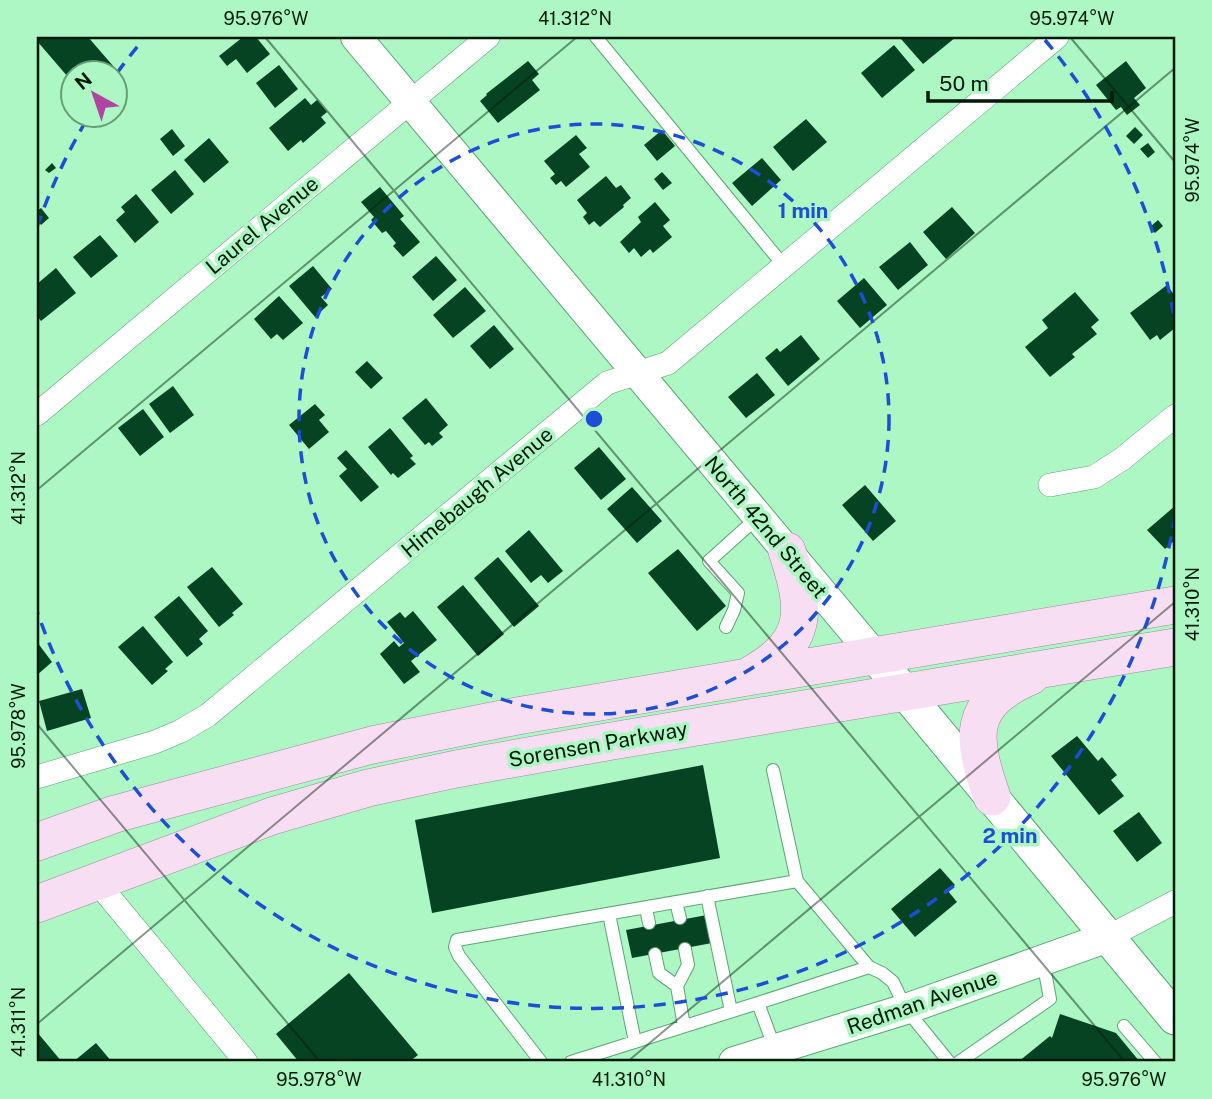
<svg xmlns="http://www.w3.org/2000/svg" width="1212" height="1099" viewBox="0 0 1212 1099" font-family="'Public Sans',sans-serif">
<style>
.building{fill:#054322}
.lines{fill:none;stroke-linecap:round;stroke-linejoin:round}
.service-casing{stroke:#5ca575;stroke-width:14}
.minor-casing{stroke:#5ca575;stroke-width:24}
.tertiary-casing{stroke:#5ca575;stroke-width:32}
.secondary-casing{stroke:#5ca575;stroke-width:35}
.primary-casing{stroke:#9e8b9b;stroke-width:38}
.service{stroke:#fff;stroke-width:12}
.minor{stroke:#fff;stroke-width:23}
.tertiary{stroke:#fff;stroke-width:30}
.secondary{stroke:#fff;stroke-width:33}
.primary{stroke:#f8def2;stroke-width:37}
.ticks{fill:none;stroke:#001908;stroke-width:2;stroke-opacity:0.45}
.ring{fill:none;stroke:#1d4ed8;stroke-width:3.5;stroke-dasharray:12 9}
.labels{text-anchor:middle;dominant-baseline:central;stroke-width:7;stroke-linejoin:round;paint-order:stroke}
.street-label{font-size:21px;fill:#001908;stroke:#acf7c3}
.centre{fill:#1d4ed8;stroke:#acf7c3;stroke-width:3.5}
.ring-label{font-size:21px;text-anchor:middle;font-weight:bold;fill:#1d4ed8;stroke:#acf7c3;stroke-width:7;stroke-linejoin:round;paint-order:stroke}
.neatline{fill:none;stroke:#001908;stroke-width:2.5}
.ticks-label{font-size:18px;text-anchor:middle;fill:#001908}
</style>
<rect width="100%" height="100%" fill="#acf7c3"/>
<path class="building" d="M37,37H88L114,67L106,74H74V84L37,41Z
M243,37H256L270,54L247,73L236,59L227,66L219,56Z
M904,37H956L923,64L901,39Z
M894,45L915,70L882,98L861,73Z
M528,61L539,74L532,80L540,90L498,123L480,101L487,95L486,94Z
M1126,61L1146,88L1134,98L1140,105L1127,115L1121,107L1116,110L1096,85Z
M279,65L298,89L275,108L256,83Z
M305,98L311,105L317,100L327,112L321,117L326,123L303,143L301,140L288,151L269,128Z
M806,119L827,142L793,171L773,147Z
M1135,127L1143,135L1134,144L1126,136Z
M172,129L185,146L173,156L160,139Z
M662,130L675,146L657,161L644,145Z
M576,135L587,148L579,154L590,167L566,187L561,181L556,185L550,178L555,174L544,161Z
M209,138L229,162L204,183L184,160Z
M1148,143L1155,152L1148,158L1140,149Z
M762,158L781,180L752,206L732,183Z
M52,163L56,168L49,173L45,170Z
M175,170L194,194L171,214L151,190Z
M662,172L672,183L663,190L654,179Z
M606,176L616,188L621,185L631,198L623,205L624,207L600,227L594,221L589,225L583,217L587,213L577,200Z
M380,187L404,216L400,219L420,242L403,257L393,246L396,243L386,231L382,233L371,220L374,217L361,202Z
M136,194L159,222L135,243L116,220L125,212L121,207Z
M655,202L670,220L663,226L672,237L653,253L650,249L641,257L634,248L629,253L620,242L641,222L638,217Z
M952,207L975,233L946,259L923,232Z
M41,208L49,218L41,225L37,219V211Z
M1158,220L1163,226L1155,233L1150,227Z
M100,235L118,256L91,278L73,257Z
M910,242L928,265L898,290L879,267Z
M436,256L457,280L433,301L412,277Z
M313,266L332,289L321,297L328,305L315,317L289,286Z
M56,268L76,293L41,321L37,316V284Z
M864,278L887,305L860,328L837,301Z
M1167,285L1175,296V328L1160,340L1157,335L1150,340L1130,313Z
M465,287L486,311L453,338L433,315Z
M1075,292L1099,320L1091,327L1097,334L1072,354L1075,357L1050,377L1025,347L1048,328L1042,320Z
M279,296L303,323L283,340L277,334L271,339L254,319Z
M494,325L514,349L490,369L470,346Z
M801,335L820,359L788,386L765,358L777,348L780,352Z
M367,361L383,378L371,389L355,372Z
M757,373L775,395L746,418L728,397Z
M173,386L194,415L170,433L149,404Z
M426,398L448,425L439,433L443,437L432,446L429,442L425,445L402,418Z
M315,404L325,415L319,420L329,432L309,449L289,425Z
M143,409L164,437L140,456L118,428Z
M390,428L413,456L410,458L416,464L398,478L393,473L391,475L368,447Z
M599,447L626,479L601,500L574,468Z
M346,450L379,487L361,502L339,476L347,469L337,458Z
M865,485L896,521L873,541L842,505Z
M632,487L662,521L637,543L607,509Z
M1175,506V540L1165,549L1147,530Z
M529,530L563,571L548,583L541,575L531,583L505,551Z
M678,549L726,606L697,631L648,573Z
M498,557L539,606L514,627L474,578Z
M212,567L243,604L232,613L234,615L219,627L187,587Z
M463,585L504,634L478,656L437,607Z
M179,596L208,631L199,639L203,644L187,657L154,617Z
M413,611L437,640L411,661L420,672L404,684L380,654L394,641L399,647L404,643L387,622L400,612L405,618Z
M143,626L173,662L165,669L168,671L152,685L118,647Z
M37,642L52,662L37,675Z
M82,689L91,718L47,731L39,701Z
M1077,736L1098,761L1102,757L1117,775L1111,780L1124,796L1099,815L1051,756Z
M703,765L720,858L432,913L415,820Z
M1139,812L1162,843L1137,862L1113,831Z
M940,868L955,885L948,891L957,902L915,937L891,909Z
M707,915L712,943L632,958L626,930Z
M349,973L418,1055L409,1062H299L276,1034Z
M1060,1014L1116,1033L1140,1062H1018L1050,1036L1052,1038Z
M37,1032L62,1062H37Z
M96,1043L112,1062H73Z"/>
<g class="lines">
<defs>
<path id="service" d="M596,37L784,266
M726,627L734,610L738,593L709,561L758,517
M773,770L797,881L869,967
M707,896L731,1011
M676,902L680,918
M646,908L649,923
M609,914L635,1042
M655,954L659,973L677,986L688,965L685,949
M677,986L684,1026
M758,1003L869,967L882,973L893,982L906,1009L949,1062
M1124,1026L1155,1062
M541,1062L459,956L455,947L457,940L797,881
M571,1062L758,1003L775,1049
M959,1062L1050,999L1043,961"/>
<path id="minor" d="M37,414L488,37
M1050,485L1094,477L1122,459L1175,416
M37,777L155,742L181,731L208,715L607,383L668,363L1057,37
M96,881L246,1062
M1108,937L1175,902"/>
<path id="tertiary" d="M356,37L874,655
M734,1062L906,1009L1108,937"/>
<path id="secondary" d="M874,655L1175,1018"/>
<path id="primary" d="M752,674C810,641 806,609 787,551
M992,797C972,739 965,704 1031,676
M37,842L115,814L372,745L517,716L1175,605
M37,904L272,816L368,788L456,769L612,741L1175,647"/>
</defs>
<use href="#service" class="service-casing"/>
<use href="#minor" class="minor-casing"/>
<use href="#tertiary" class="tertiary-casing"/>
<use href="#secondary" class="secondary-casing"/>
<use href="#primary" class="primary-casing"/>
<use href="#service" class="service"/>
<use href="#minor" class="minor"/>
<use href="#tertiary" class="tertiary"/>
<use href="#secondary" class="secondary"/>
<use href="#primary" class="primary"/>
</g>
<path class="ticks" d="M265,37L1125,1062M1070,37L1175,162M37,490L577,37M37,724L320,1062M37,1024L1175,68M627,1062L1175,602"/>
<g class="ring">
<circle cx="594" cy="419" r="295"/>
<path d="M1175 516A589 589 0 0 1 37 611M37 227A589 589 0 0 1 89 116M117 73A589 589 0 0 1 143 40M1045 40A589 589 0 0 1 1175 322"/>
</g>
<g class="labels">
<g class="street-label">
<text transform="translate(262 225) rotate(-40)">Laurel Avenue</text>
<text transform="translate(477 492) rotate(-40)">Himebaugh Avenue</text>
<text transform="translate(766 527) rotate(50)">North 42nd Street</text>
<text transform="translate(598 744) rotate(-10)">Sorensen Parkway</text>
<text transform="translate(922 1002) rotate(-19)">Redman Avenue</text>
</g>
</g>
<circle cx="594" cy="419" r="10" class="centre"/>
<g class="ring-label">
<text x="803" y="218">1 min</text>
<text x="1010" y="843">2 min</text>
</g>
<rect width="1212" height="1099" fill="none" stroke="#acf7c3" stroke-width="77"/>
<g transform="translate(94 94) rotate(320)"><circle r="33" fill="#acf7c3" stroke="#679e78" stroke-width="2"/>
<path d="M0-5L12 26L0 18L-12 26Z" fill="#b143a1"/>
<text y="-10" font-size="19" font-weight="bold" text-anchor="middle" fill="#001908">N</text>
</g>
<path d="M928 91v10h184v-10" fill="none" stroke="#001908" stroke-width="3.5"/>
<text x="939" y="91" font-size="21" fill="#001908" stroke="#acf7c3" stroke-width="5" paint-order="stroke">50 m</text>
<rect x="38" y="38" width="1136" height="1022" class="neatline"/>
<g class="ticks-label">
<text x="266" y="25">95.976°W</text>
<text x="575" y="25">41.312°N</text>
<text x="1072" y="25">95.974°W</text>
<text transform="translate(1193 160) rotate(-90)" y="6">95.974°W</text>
<text transform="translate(19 488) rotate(-90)" y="6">41.312°N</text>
<text transform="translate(1193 604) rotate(-90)" y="6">41.310°N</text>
<text transform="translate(19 726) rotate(-90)" y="6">95.978°W</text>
<text transform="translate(19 1022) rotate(-90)" y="6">41.311°N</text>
<text x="319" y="1086">95.978°W</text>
<text x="629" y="1086">41.310°N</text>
<text x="1124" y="1086">95.976°W</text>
</g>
</svg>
